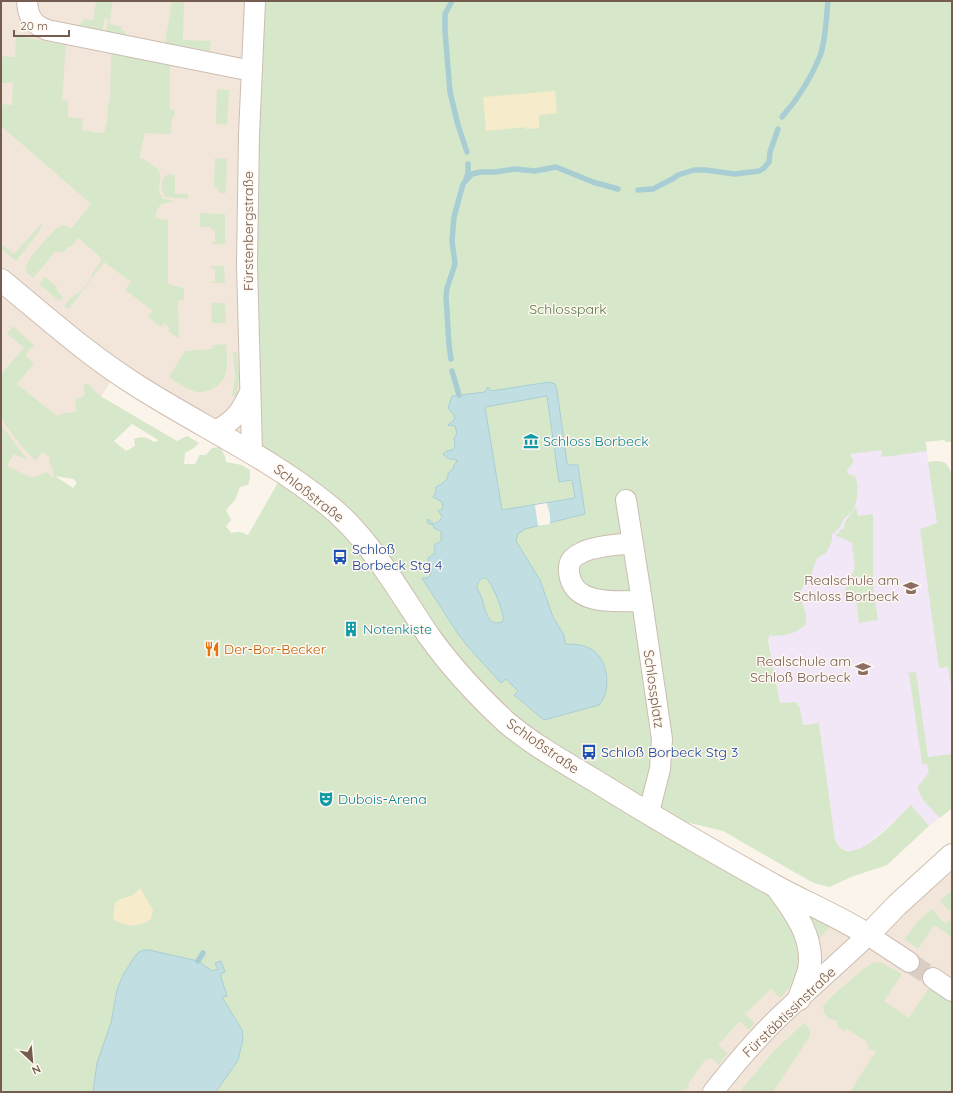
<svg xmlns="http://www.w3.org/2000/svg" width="953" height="1093" viewBox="0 0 953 1093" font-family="Quicksand,sans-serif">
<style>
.residential{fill:#f2e6da}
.education{fill:#f1e7f7}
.green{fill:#d7e8ca;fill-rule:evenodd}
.sand{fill:#f6ebca}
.water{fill:#c1dfe3;stroke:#a8ced4;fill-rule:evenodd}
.pier{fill:#fbf4eb}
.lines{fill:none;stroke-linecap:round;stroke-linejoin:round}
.stream{stroke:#a8ced4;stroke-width:5.5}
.street-tunnel{stroke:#d9cec4;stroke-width:20;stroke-dasharray:20 10;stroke-linecap:butt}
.street-casing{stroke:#ccbdb2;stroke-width:22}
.secondary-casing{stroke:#cebdaf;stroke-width:24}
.street{stroke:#fff;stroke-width:20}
.secondary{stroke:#fff;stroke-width:22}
.labels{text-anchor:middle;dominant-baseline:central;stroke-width:3;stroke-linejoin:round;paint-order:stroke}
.street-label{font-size:14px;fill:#745c50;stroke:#fef8f1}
.park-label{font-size:14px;fill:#587849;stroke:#fef8f1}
.culture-label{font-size:14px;fill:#0d838f;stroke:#fef8f1;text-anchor:start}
.transit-label{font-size:14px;fill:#164399;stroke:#fef8f1;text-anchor:start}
.education-label{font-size:14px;fill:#785e54;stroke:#fef8f1;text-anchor:end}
.food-label{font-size:14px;fill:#c56008;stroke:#fef8f1;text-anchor:start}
</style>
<rect width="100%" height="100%" fill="#fbf4eb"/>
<path class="residential" d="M1,1H276L252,452L115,374L54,475L18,698L1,763Z
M952,856V1092H660L797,962L838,919L869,935Z"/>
<path class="education" d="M926,442L928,462L937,461L945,462L950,469L952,477V808L929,826L911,806L866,846L855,851L842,850L837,845L835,839L819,723L803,725L800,708L780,703L768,636L775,628L839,455Z"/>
<path class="green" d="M96,1H113L109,24L122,27L121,30L125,31V36L106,32L108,20L105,17L102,31L78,26L79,24L85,19L93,20Z
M172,1H206H184L183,40L211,41L210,52L165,43Z
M255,1H952V442H946L944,440L925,442L926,444L927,451L884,457L881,456L882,450L850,454L854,462L847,470L848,474L855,476C859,485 858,501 853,510C850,514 846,516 844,519C840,526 839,530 832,534V541L826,553L817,558L811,575L805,582L799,595L806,614V624C795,635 786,635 771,636L770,634L768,640L780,703L796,702L800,708L803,725L819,723L835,839C848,876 897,818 911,805L929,826L887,865L851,877L830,887L817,884L808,880L723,831L682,821L838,919L797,962L799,964C797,978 790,988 780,998L771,989L745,1014L755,1023L749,1030L742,1023L739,1022L718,1045L728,1053L719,1065L711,1058L705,1060L688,1084L689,1087L687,1089L685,1088L682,1092H1V425L26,458L25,459L14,454L7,466L32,478L47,472L52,478L54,474L49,461V456L42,452L36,461L22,447L1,419V374L24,348L7,334L13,326L34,345L25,355L34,363L17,384L57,416L64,413L76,412L75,406L76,399L84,396L85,393L83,387L84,384H89L96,392L102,397L177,441L187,436L199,443L194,448L185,453L184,464H195L200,455H206L212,448L220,447L225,456L226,462L242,465L250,470V478L248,485L240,487L235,500L226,510L231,520L226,526L231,533C238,531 242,532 248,535L284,472L252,452ZM132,424L158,440V441L154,442C147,437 141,436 134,439L135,446L126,451L114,441ZM55,476L73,479L77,483L73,488Z
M16,36L66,45L62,100L68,101V117L83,119L82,130L100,133H104L108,118L107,117C108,112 107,104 110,100L111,53L170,64V109L175,110L174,118H172L171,134L145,133L139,158C146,159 147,162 153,165C169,176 152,186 163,199L172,200V202L161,204L157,210L155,218L168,220V284L184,288V300H178L179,337L178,338L168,331L170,328L164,323L161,327L148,317L153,311L125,290L131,282L104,262L69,309L64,306L71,298L81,291L92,277L91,275L101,261L100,257L78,238L71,247H68L64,252H55L33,278L26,272C23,260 49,237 57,228L62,225L66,226L71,229L91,204L1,126V104L12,105L13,83H1V56L15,57Z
M217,89L229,90L227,125L216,124Z
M215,158L227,159L226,193H219L218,187H214Z
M168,174L175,175V194H188V199L165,197C161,189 159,180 168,174Z
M200,213L225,214V244H212V242H215V230H211V227H200Z
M41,224L42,225L39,232L16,261L1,249V244L14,254Z
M211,266H224L225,283H212L211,281H215V269H212Z
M45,277L57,287V291L63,297L59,301L39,284Z
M211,303H225L226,323H212Z
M226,344C227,353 228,364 226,373C223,385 209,393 197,392C187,390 177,382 169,377L185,351L212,349L213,345Z
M233,352H237L239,377L237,397L232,396L235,377Z
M937,461C947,461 950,468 952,477V692L948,667L939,668L920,529L937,523L928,462Z
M856,507L858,516L873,514V580H861L851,576L855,568L852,543L835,535L839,533L840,530L844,528L845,522Z
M848,581L861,586L873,585L878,620L859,623L856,599L847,601L844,594Z
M916,672L928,757L952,754V808L940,818C932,809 918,798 918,786C922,782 926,776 929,772L927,764H922L909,674L906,673Z
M952,890V908L949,911L940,901Z
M932,909L945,924L950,920L952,922V937L934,925L918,949L905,940V938L918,921Z
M874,962L882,963L902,974L884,1001L909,1018L928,989L936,981L952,986V1092H850L876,1051L869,1049L867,1042L847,1029L844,1031L838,1027L837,1021L828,1018L824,1013L823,1006L832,996L862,970Z
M804,1023C808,1027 811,1030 810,1036L773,1092H739L775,1050Z"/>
<path class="sand" d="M555,91L557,113L539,115V128L526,129L525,127L486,131L483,97Z
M140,888L153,910L151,919L147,922L134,926L123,924L114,920L113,916L115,903L118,900L133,895Z"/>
<path class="water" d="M549,382L555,384L557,390L567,463L569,465H578L585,514L525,529L518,534L516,541L540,580L553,617L564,635L565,644C576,644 587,645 595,652C609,663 611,692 599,705L544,720L514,695L518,691L506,679L501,683L470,649L458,634L422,578H428L431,573L432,569L428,566V558L435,553C435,542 430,548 441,541V531L434,528L433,525L427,523L428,519L434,524C438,522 441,521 442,516L438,511L441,510L443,507L442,502L433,497L436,492V487C442,484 449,480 448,473L453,469L454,465L456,463L457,460L447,458L443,454L447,451L452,450L455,447L454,438L457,434L455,426L448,425L455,419L454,415L448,408L452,396L485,392L488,387L491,391ZM547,396L559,482L572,480L575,498L502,510L485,407ZM482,578H486C492,583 502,608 503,616C504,619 503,620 502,622C486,628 485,606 481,596C480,593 477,589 477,587C477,583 480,580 482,578Z
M144,950H149L198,961L212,971L218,969L215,963L221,961L225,972L220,974L227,996L222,997L242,1030L243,1039L238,1060L216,1092H93L97,1063L111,1023L117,990L123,975L135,956L139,952Z"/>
<path class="pier" d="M547,503L550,515V524L538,526L535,505Z"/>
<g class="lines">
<path class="stream" d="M452,1L445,14V31L450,92L458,125L467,152
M782,117C797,100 811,78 820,56C826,39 826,19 828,1
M466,179L468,173V164
M638,190L653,189L674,178L678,175L694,170H705L735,174L759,171L764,168L769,162L770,152L778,129
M451,359L449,345L446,296L447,288L455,264L452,241L454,217L463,184L472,174L480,172H495L515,169L535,171L556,167L593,182L618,189
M452,371L459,395
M198,961L203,953"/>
<path class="street-tunnel" d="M909,962L933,978"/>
<defs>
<path id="street" d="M27,1C28,16 32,24 47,30L252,71
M215,431C234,421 241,412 250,392
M252,452L247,264L249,135L255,1
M626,500L642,601L662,739L660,769L651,804L647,812
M632,543C618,545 593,546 581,553C572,557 568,563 569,572C572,607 618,601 642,601
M933,978L952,991
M713,1092C731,1069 750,1046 771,1025C802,994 836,966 868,935L909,962"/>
<path id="secondary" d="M1,280C45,316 88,355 136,385C200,426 269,457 328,505C369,537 400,593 429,636C451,667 478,696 506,722C533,745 564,762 594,780C653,817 714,852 775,886C806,903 838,916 868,935L897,905L952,855
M778,889C795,912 815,939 809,970C806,980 802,990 799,999"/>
</defs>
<use href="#street" class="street-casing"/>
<use href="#secondary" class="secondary-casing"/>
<use href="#street" class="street"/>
<use href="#secondary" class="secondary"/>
</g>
<defs>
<symbol id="museum-bare" viewBox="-9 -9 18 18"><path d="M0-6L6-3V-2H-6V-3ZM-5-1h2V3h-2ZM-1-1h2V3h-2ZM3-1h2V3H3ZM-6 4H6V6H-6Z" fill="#0f9aa8" stroke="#fef8f1" stroke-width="2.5" paint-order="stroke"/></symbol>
<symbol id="bus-bare" viewBox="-9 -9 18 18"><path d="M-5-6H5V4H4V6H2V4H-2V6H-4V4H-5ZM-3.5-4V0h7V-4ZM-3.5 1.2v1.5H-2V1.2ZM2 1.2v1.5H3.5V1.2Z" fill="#1a4fb4" stroke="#fef8f1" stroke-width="2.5" paint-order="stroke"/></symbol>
<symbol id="school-bare" viewBox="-9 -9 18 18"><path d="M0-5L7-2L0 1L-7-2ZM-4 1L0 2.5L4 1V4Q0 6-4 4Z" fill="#8d6e63" stroke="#fef8f1" stroke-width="2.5" paint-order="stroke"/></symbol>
<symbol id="building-bare" viewBox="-9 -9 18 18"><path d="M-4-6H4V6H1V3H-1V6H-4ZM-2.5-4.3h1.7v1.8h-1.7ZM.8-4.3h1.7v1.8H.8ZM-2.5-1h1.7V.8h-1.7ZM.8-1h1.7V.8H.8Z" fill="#0f9aa8" stroke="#fef8f1" stroke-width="2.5" paint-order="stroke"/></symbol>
<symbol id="restaurant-bare" viewBox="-9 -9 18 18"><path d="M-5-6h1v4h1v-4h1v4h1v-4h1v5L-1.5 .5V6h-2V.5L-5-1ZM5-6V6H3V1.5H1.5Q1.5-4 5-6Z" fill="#e8710a" stroke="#fef8f1" stroke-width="2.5" paint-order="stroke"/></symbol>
<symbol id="theatre-bare" viewBox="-9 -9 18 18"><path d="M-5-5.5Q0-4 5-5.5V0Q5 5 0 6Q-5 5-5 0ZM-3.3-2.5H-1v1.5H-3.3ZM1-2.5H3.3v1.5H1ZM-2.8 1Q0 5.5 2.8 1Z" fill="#0f9aa8" stroke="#fef8f1" stroke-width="2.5" paint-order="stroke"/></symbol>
</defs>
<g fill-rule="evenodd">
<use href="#museum-bare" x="520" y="430" width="22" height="22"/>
<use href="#bus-bare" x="329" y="546" width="22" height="22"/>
<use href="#school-bare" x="900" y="577" width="22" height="22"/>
<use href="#building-bare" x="340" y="618" width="22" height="22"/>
<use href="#restaurant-bare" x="201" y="638" width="22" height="22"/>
<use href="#school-bare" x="852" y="658" width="22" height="22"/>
<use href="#bus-bare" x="578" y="741" width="22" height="22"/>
<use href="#theatre-bare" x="315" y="788" width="22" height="22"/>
</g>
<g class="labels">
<g class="street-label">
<text transform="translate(248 231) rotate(-90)">Fürstenbergstraße</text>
<text transform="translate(309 493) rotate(38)">Schloßstraße</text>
<text transform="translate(654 689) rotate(82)">Schlossplatz</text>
<text transform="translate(543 746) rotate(35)">Schloßstraße</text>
<text transform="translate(789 1012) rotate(-44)">Fürstäbtissinstraße</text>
</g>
<g class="park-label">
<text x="568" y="309">Schlosspark</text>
</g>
<g class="culture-label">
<text x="543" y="441">Schloss Borbeck</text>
<text x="363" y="629">Notenkiste</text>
<text x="338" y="799">Dubois-Arena</text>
</g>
<g class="transit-label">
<text x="352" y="549">Schloß<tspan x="352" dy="16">Borbeck Stg 4</tspan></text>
<text x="601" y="752">Schloß Borbeck Stg 3</text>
</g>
<g class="education-label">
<text x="899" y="580">Realschule am<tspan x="899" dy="16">Schloss Borbeck</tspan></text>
<text x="851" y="661">Realschule am<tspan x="851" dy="16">Schloß Borbeck</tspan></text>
</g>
<g class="food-label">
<text x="224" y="649">Der-Bor-Becker</text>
</g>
</g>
<rect width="953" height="1093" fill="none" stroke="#745c50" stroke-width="4"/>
<g transform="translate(32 1061) rotate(154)" stroke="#fef8f1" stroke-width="3" paint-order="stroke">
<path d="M0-3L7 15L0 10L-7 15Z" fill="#745c50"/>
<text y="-6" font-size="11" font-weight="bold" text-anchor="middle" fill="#745c50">N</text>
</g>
<path d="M14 30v6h55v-6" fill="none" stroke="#745c50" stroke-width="2"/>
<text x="20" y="30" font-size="12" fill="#745c50" stroke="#fef8f1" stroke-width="3" paint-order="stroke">20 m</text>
</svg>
